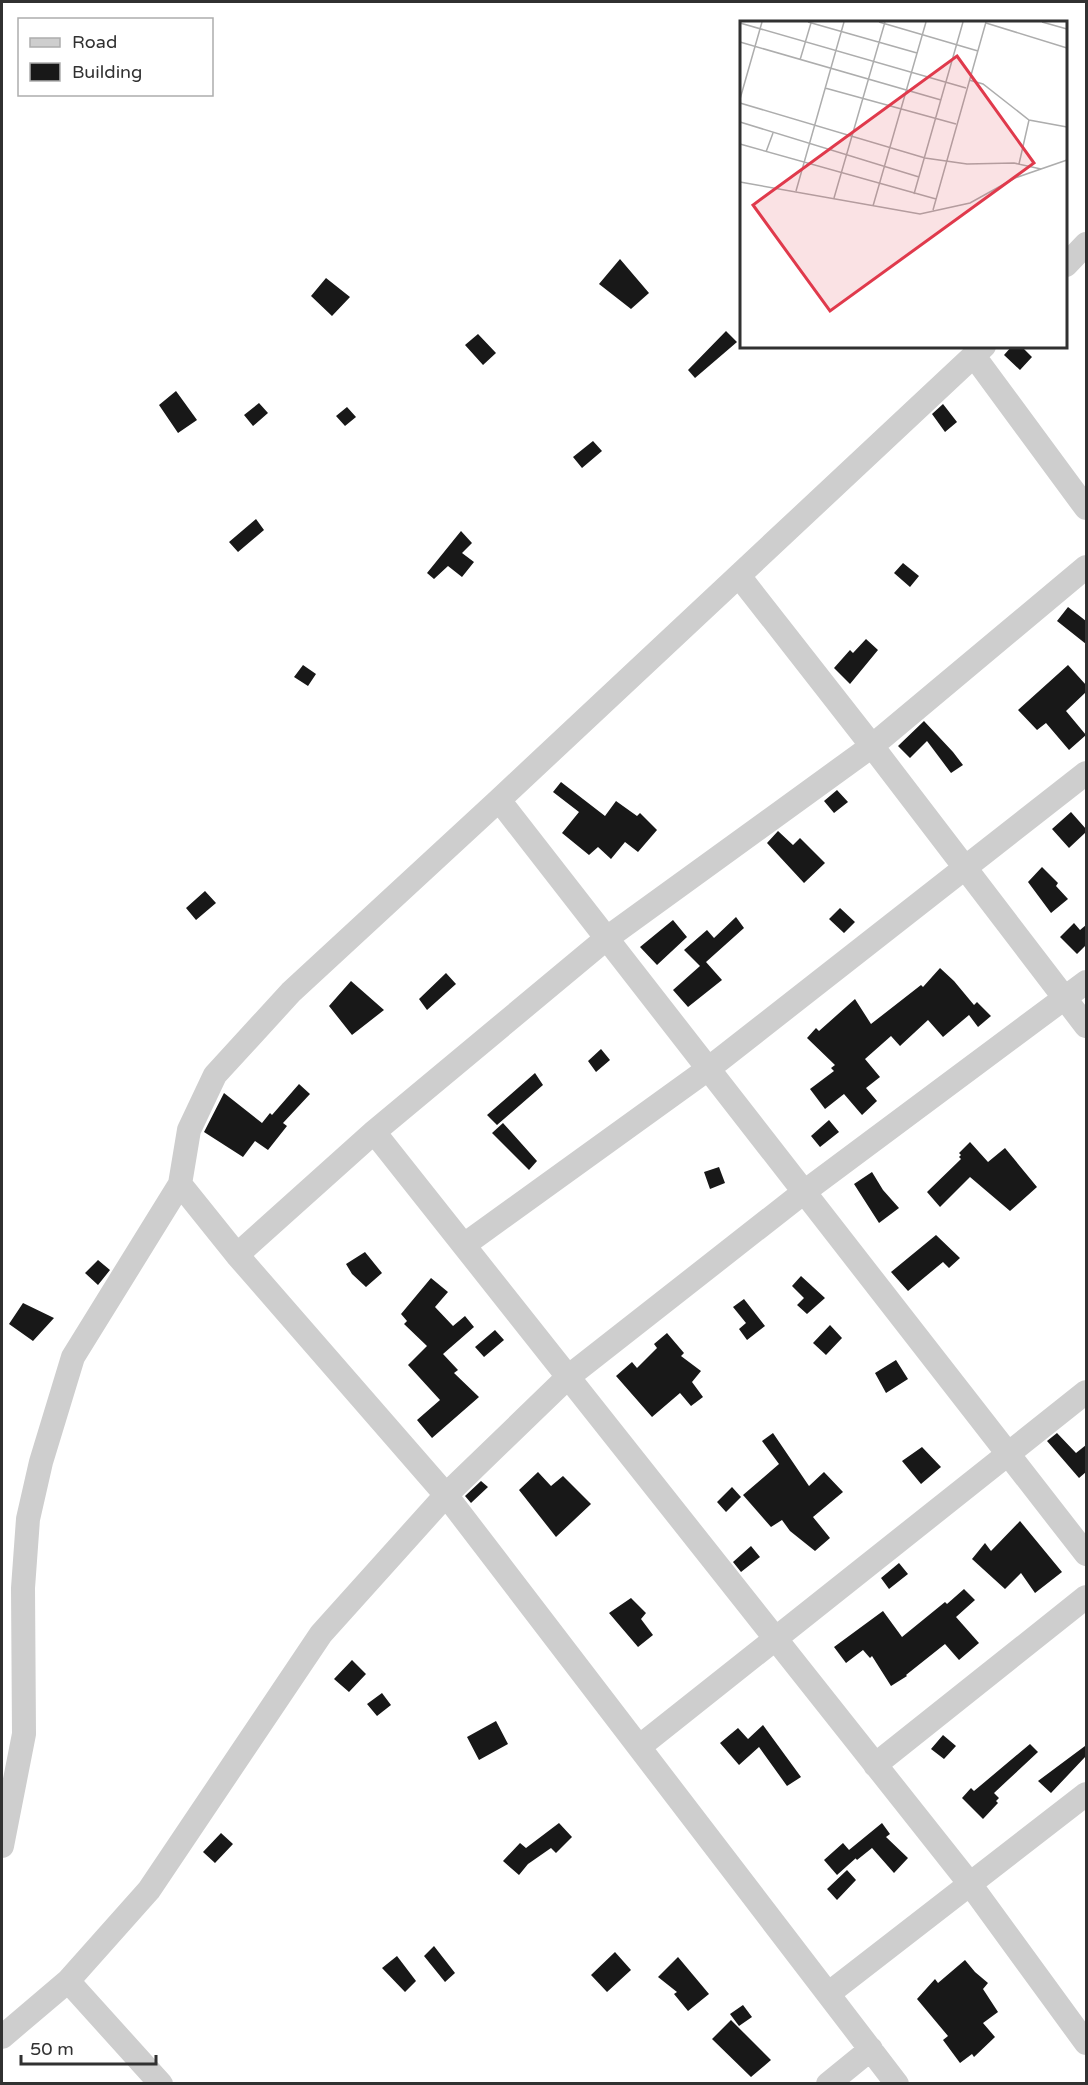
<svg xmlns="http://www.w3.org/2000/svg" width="1088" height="2085" viewBox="0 0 1088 2085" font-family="'Varela Round',sans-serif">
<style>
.building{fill:#181818}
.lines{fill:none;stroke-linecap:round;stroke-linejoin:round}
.minor{stroke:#cecece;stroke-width:24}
.inset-road{fill:none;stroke:#adadad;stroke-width:1.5}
.view{fill:#e03a4c;fill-opacity:0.15;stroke:#e03a4c;stroke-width:3}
.inset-edge{fill:none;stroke:#313131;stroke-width:3}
</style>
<rect width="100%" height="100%" fill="#fff"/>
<path class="building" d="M620,259L649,293L631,309L599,284Z
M326,278L350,297L332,316L311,296Z
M726,331L737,342L695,378L688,370Z
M478,334L496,353L483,365L465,345Z
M1012,346H1021L1032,357L1020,370L1004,355Z
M176,391L197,420L178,433L159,405Z
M259,403L268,413L253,426L244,415Z
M943,404L957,422L945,432L932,414Z
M347,407L356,417L345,426L336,416Z
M593,441L602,451L582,468L573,457Z
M256,519L264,530L238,552L229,542Z
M461,531L472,543L462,553L474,562L462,577L448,566L434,579L427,573Z
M903,563L919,576L910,587L894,573Z
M1068,607L1086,621V644L1057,621Z
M866,639L878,650L850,684L834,668L850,650L853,653Z
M303,665L316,674L308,686L294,677Z
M1068,665L1086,685V692L1066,711L1086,735L1069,750L1046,723L1037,730L1018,710Z
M924,721L953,752L963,765L951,773L927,741L910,758L898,746Z
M561,782L605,816L616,801L637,816L640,813L657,830L638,852L625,842L611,859L598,847L589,855L562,833L579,812L553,792Z
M837,790L848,802L834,813L824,801Z
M1071,812L1086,829V832L1069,848L1052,829Z
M778,831L793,845L800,838L825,863L804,883L767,843Z
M1042,867L1058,883L1056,886L1068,899L1051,913L1028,882Z
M205,891L216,903L196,920L186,908Z
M840,908L855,922L844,933L829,919Z
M736,917L744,928L706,962L722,980L688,1007L673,990L700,966L684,950L707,930L714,938Z
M673,920L687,937L657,965L640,947Z
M1074,923L1080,930L1086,925V945L1077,954L1060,937Z
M940,968L954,981L974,1005L977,1002L991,1016L978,1027L969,1015L943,1037L928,1020L900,1046L891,1036L865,1059L880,1077L866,1088L877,1101L862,1115L844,1094L825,1109L810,1089L834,1071L831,1068L835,1065L807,1038L816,1028L819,1031L855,999L871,1024L921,985L923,987Z
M446,973L456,984L427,1010L419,999Z
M351,981L384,1010L352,1035L329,1006Z
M601,1049L610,1060L596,1072L588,1061Z
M535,1073L543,1085L497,1125L487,1115Z
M299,1084L310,1094L283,1123L287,1126L268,1150L255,1141L243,1157L204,1132L224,1093L262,1123L270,1113L272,1115Z
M829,1120L839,1132L820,1147L811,1136Z
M503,1123L537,1161L529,1170L492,1133Z
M970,1142L988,1162L1005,1148L1037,1187L1010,1211L970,1177L940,1207L927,1192L961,1159L959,1157L961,1155L959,1153Z
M719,1167L725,1183L710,1189L704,1172Z
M872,1172L883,1190L899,1208L879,1223L854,1184Z
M936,1235L960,1258L949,1268L943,1262L908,1291L891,1272Z
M365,1252L382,1273L366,1287L352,1274L346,1264Z
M98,1260L110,1270L98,1285L85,1273Z
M801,1276L825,1298L807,1314L797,1305L804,1298L792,1286Z
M431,1278L448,1292L435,1307L453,1326L465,1316L474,1327L443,1354L458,1370L454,1373L479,1397L432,1438L417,1420L440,1400L408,1365L427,1346L404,1324L407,1321L401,1314Z
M744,1299L765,1326L747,1340L739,1329L746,1323L733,1307Z
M23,1303L54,1318L33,1341L9,1324Z
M830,1325L842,1338L826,1355L813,1343Z
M495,1330L504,1340L484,1357L475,1347Z
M667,1333L684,1353L681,1356L701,1371L692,1382L703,1397L691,1406L680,1393L652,1417L616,1376L632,1362L637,1368L657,1348L654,1344Z
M896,1360L908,1379L886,1393L875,1373Z
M773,1433L809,1486L824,1472L843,1492L813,1517L830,1538L815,1551L790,1531L782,1520L771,1527L743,1495L779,1464L762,1441Z
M1057,1433L1076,1453L1086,1445V1472L1079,1478L1047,1441Z
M922,1447L941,1467L921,1484L902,1461Z
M538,1472L551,1486L563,1476L591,1504L556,1537L519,1490Z
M481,1481L488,1487L471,1503L465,1496Z
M732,1487L741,1497L726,1512L717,1502Z
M1020,1521L1062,1572L1035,1593L1021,1573L1005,1589L972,1559L985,1543L991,1551Z
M751,1546L760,1557L741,1572L733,1562Z
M899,1563L908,1574L889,1589L881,1578Z
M964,1589L975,1600L956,1617L979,1643L959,1660L945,1644L906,1675L907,1676L891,1686L872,1656L870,1658L863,1650L846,1663L834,1647L883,1611L902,1637L945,1602L947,1604Z
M631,1598L646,1613L641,1619L653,1635L638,1647L609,1613Z
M352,1660L366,1674L349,1692L334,1679Z
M382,1693L391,1705L377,1716L367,1704Z
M496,1721L508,1744L479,1760L467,1737Z
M763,1725L801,1777L787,1786L759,1747L739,1765L720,1743L738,1728L748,1739Z
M943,1735L956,1746L944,1759L931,1749Z
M1030,1744L1038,1752L994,1793L999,1798L996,1801L998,1803L983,1819L962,1798L971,1788L974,1791Z
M1085,1746L1086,1756L1051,1793L1038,1781Z
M559,1823L572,1837L556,1853L551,1848L528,1864L519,1875L503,1861L520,1843L526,1848Z
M882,1823L890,1834L886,1837L908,1858L894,1873L872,1848L857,1860L849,1850Z
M221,1833L233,1844L215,1863L203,1852Z
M843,1843L856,1858L837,1875L824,1860Z
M847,1870L856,1880L837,1900L827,1889Z
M434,1946L455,1973L445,1982L424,1956Z
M615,1952L631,1970L607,1992L591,1975Z
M397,1956L416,1981L405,1992L382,1968Z
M678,1957L709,1994L688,2011L674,1994L677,1992L658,1977Z
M965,1960L975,1972L988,1983L983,1989L998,2012L983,2023L995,2037L974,2057L972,2054L960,2063L943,2040L948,2036L917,1999L935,1979L938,1983Z
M743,2005L752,2017L739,2026L730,2014Z
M731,2020L771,2060L751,2077L712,2039Z"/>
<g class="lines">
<path class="minor" d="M1066,265L1086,244
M974,356L1086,508
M739,576L872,746L1086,1026
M499,800L1086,1554
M374,1132L970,1884L1086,2043
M180,1184L237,1255L446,1495L897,2084
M464,1245L708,1069L1086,773
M237,1255L374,1132L607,938L872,746L1086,567
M639,1747L1086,1392
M875,1765L1086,1597
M2,1846L24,1734L23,1588L28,1519L41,1462L73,1357L180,1184L189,1130L215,1075L291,992L499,800L984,346
M68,1981L161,2084
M828,1994L1086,1794
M2,2037L68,1981L149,1890L321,1634L446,1495L568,1377L804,1192L1086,982
M828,2084L871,2049"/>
</g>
<g transform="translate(740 21)">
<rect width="327" height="327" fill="#fff"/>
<path class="inset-road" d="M68,1L177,32M139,1L238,30M302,1L327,8M0,2L226,67M246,2L327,27M0,21L201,79M60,39L71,2M229,59L243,63L289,99L327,106M85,67L216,103M0,78L22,1M0,82L185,137L227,143L274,142L301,148M0,101L179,156M0,123L196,178M26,131L33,112M279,143L289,99M0,161L180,193L230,182L275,157L327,139M56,170L104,1M174,173L223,1M94,177L145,1M133,185L186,1M193,189L246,1"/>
<path class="view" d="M217,35L294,142L90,290L13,184Z"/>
<rect width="327" height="327" class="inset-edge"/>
</g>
<rect width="1088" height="2085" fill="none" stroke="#313131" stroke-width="6"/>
<rect x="18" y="18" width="195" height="78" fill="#ffffff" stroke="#adadad" stroke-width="1.5"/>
<rect x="30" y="38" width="30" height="9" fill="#cecece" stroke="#adadad" stroke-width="1.5"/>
<text x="72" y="48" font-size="18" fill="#313131">Road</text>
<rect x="30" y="63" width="30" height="18" fill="#181818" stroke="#adadad" stroke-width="1.5"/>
<text x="72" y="78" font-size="18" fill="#313131">Building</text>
<path d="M21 2055v9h135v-9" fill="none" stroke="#313131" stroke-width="3"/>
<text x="30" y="2055" font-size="18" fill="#313131" stroke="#ffffff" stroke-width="4.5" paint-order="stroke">50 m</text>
</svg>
